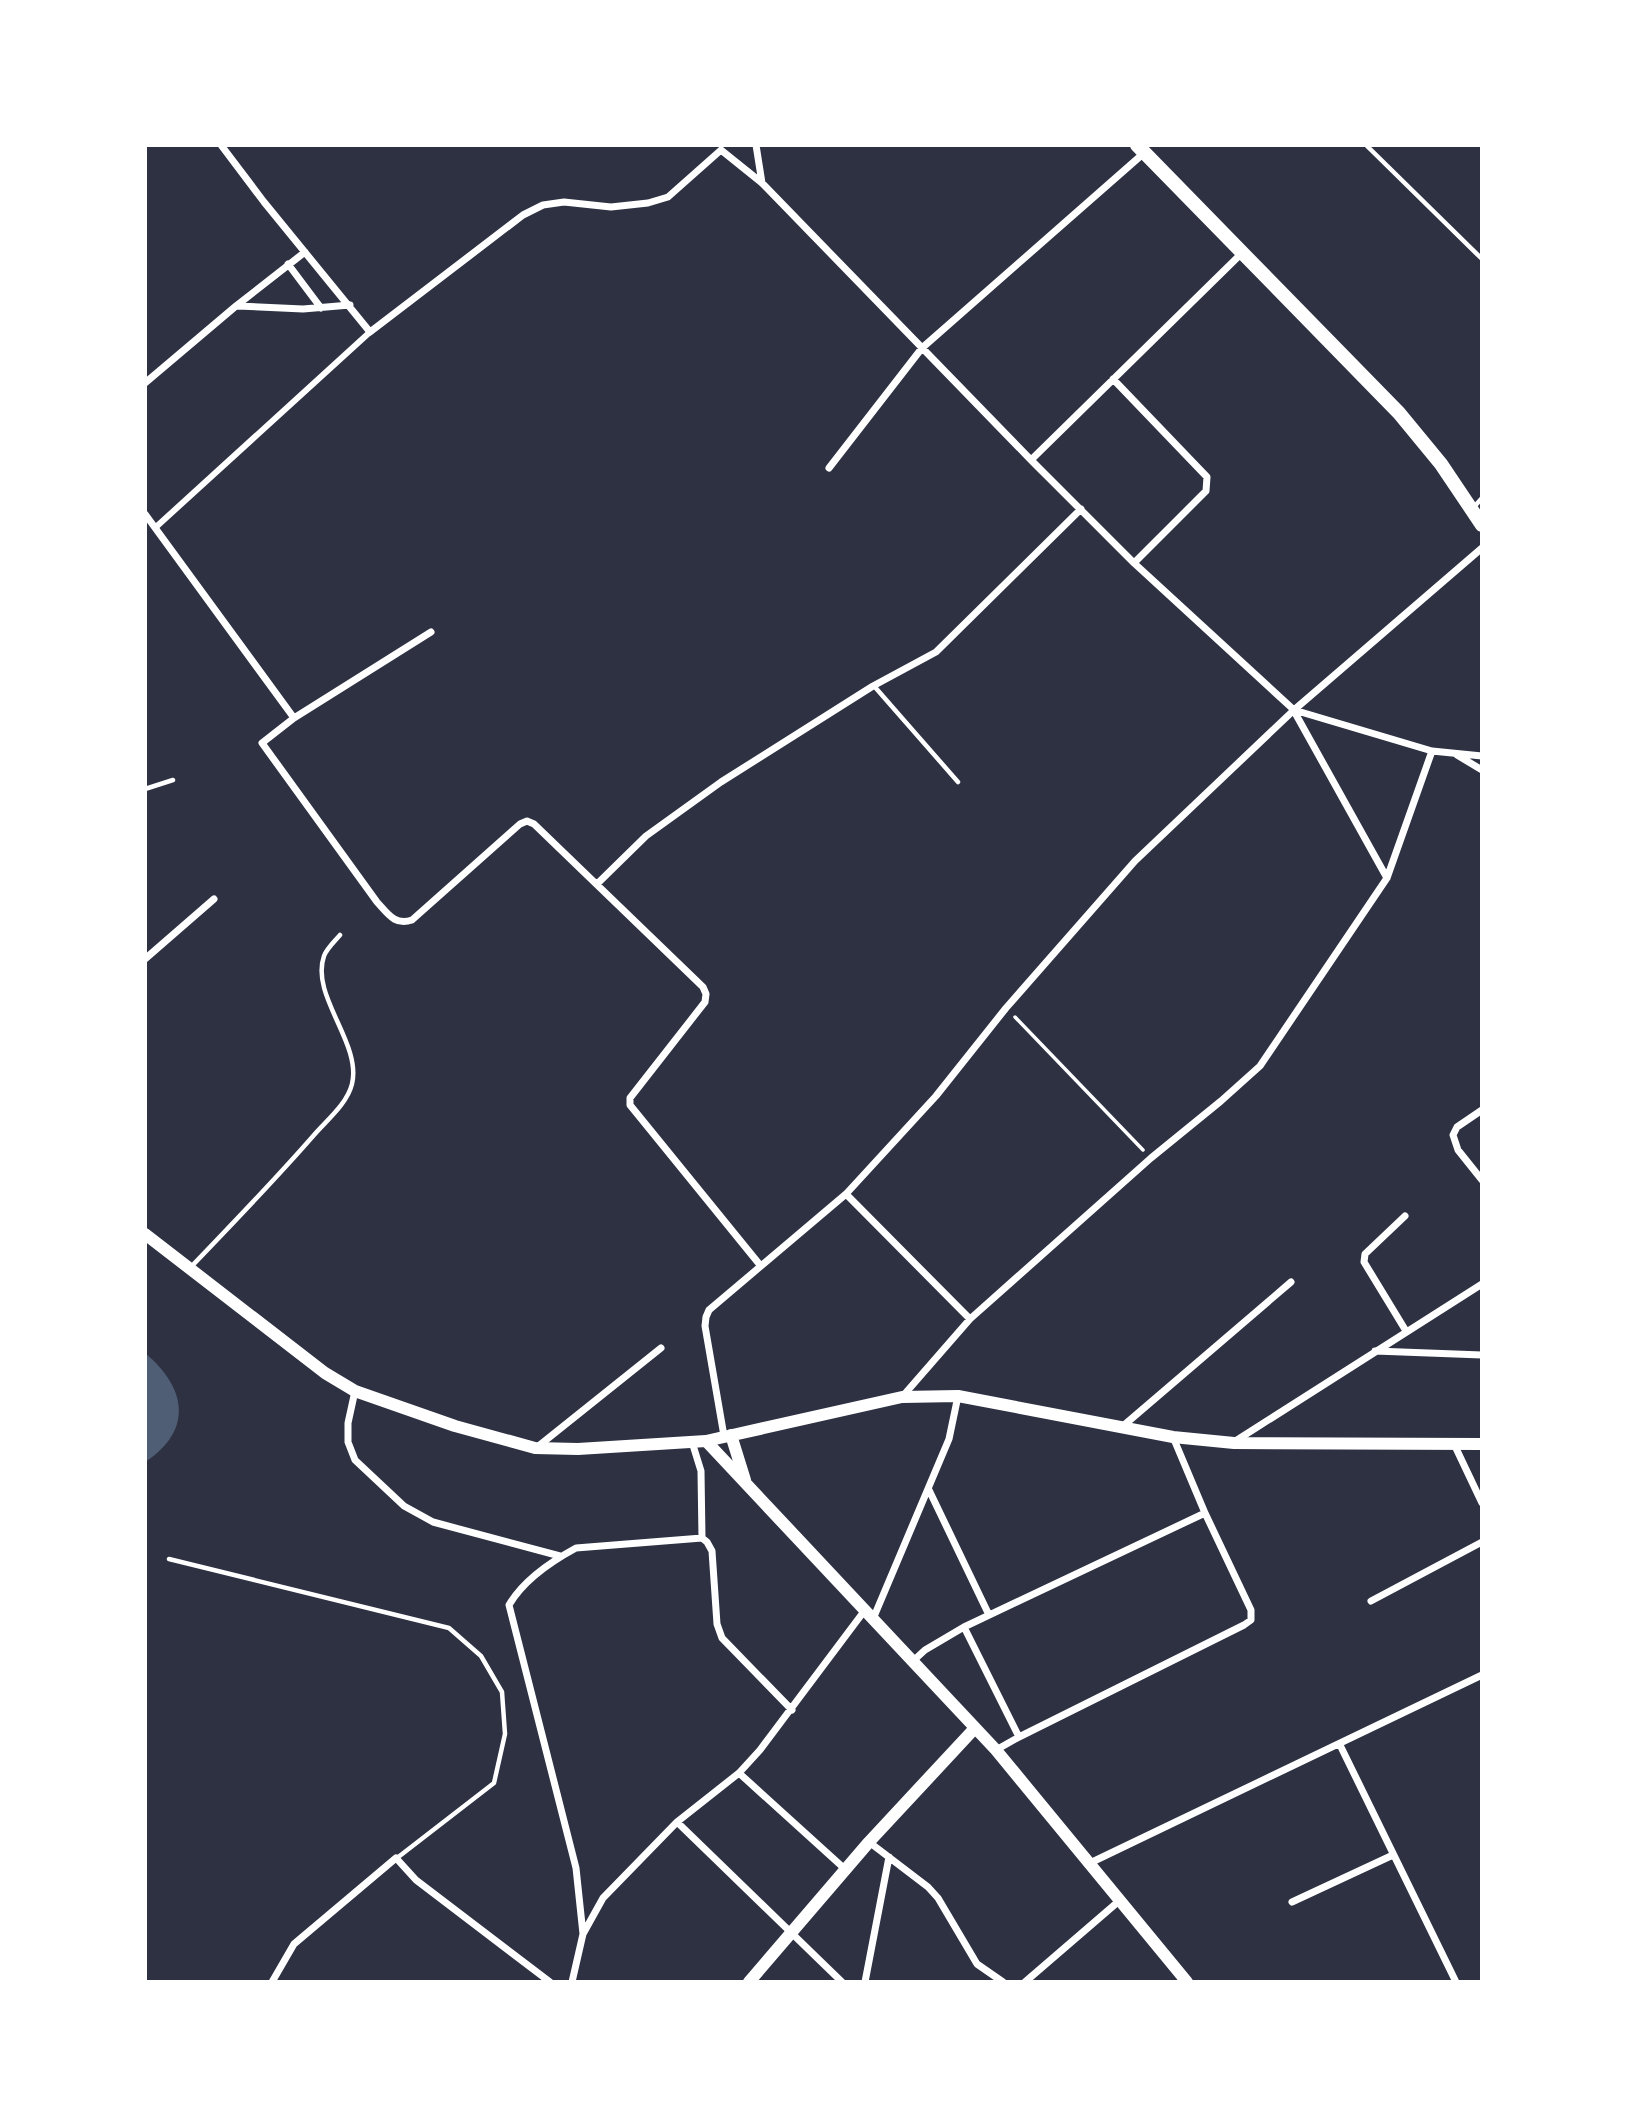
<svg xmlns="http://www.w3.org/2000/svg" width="1627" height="2127" viewBox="0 0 1627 2127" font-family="'Fira Sans Condensed',sans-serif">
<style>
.water{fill:#4f5d75}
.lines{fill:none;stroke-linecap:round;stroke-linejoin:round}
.path{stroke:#fff;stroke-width:3.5}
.service{stroke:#fff;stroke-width:4.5}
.pedestrian{stroke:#fff;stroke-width:6}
.minor{stroke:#fff;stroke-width:7}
.tertiary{stroke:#fff;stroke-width:12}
.secondary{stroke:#fff;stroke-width:14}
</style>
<rect width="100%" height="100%" fill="#2d3142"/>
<path class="water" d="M145,1353C186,1387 194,1430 145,1462Z"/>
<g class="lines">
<path class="path" d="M1015,1017L1143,1150"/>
<path class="service" d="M1366,145L1482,259
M1474,507L1482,498
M874,686L958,782
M145,789L173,780
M190,1268C232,1224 274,1181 314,1135C327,1120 347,1104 352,1084C362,1043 310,996 324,956C327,948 335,941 340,935
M169,1559L449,1628L481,1656L502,1692L505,1734L494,1783L397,1858"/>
<path class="pedestrian" d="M156,527L370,332"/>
<path class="minor" d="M221,145L264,202L370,332L523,215L543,205L564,202L611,207L648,203L668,197L721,150L762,183L1031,460L1134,563L1294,710L1432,751L1482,756
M756,145L762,183
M288,264L321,308
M237,306L303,309L350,305
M1113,379L1207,477L1206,491L1134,563
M145,383L236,306L305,252
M1031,460L1243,252
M829,468L922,348L1144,153
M145,514L294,718
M431,632L294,718L262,743L377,902C388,914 395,926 412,920L520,824L527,821L534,824L703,987L706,994L705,1002L630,1098V1105L760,1265
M1294,711L1387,878
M1457,755L1482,770
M597,884L646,836L721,782L873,686L936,652L1081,509
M145,959L214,899
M1482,1110L1457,1127L1453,1135L1458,1150L1482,1180
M846,1194L970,1319
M1405,1216L1365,1254L1364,1262L1406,1331
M1375,1351L1482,1355
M355,1391L348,1423V1442L355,1460L404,1506L433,1522L560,1556
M902,1397L970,1319L1151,1158L1221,1101L1260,1066L1387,878L1432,751
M1123,1426L1291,1282
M724,1436L705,1326L706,1317L709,1310L846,1194L936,1096L1006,1008L1135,861L1294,710L1482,548
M1237,1440L1482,1284
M692,1442L701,1471L702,1538L707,1542L712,1551L717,1624L722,1638L792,1710
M1454,1444L1482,1503
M536,1448L661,1348
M929,1490L989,1615
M1371,1601L1482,1542
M873,1619L949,1439L958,1396
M964,1627L1019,1737
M913,1661L925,1650L964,1627L1205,1513
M1340,1745L1456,1982
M996,1750L1019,1737L1244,1625L1251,1620V1610L1205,1513L1173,1437
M739,1773L846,1870
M677,1822L842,1982
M869,1842L928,1887L938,1898L977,1964L1003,1982
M1090,1863L1482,1675
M1292,1902L1393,1855
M583,1934L576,1868L509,1605C523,1581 552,1561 576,1548L702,1538
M272,1982L294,1944L396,1858L416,1880L550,1982
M572,1982L583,1934L603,1898L677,1822L739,1773L760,1750L865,1610
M865,1982L889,1857
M1025,1982L1119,1901"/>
<path class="tertiary" d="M145,1234L325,1373L355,1391L455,1426L535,1448L578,1449L706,1441L902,1397L958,1396L1173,1437L1234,1443L1482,1444
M731,1435L745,1480
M706,1441L996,1750L1187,1982
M749,1982L869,1842L975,1728"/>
<path class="secondary" d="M1137,145L1399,413L1441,464L1482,525"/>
</g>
<rect width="1627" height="2127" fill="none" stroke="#ffffff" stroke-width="294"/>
</svg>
